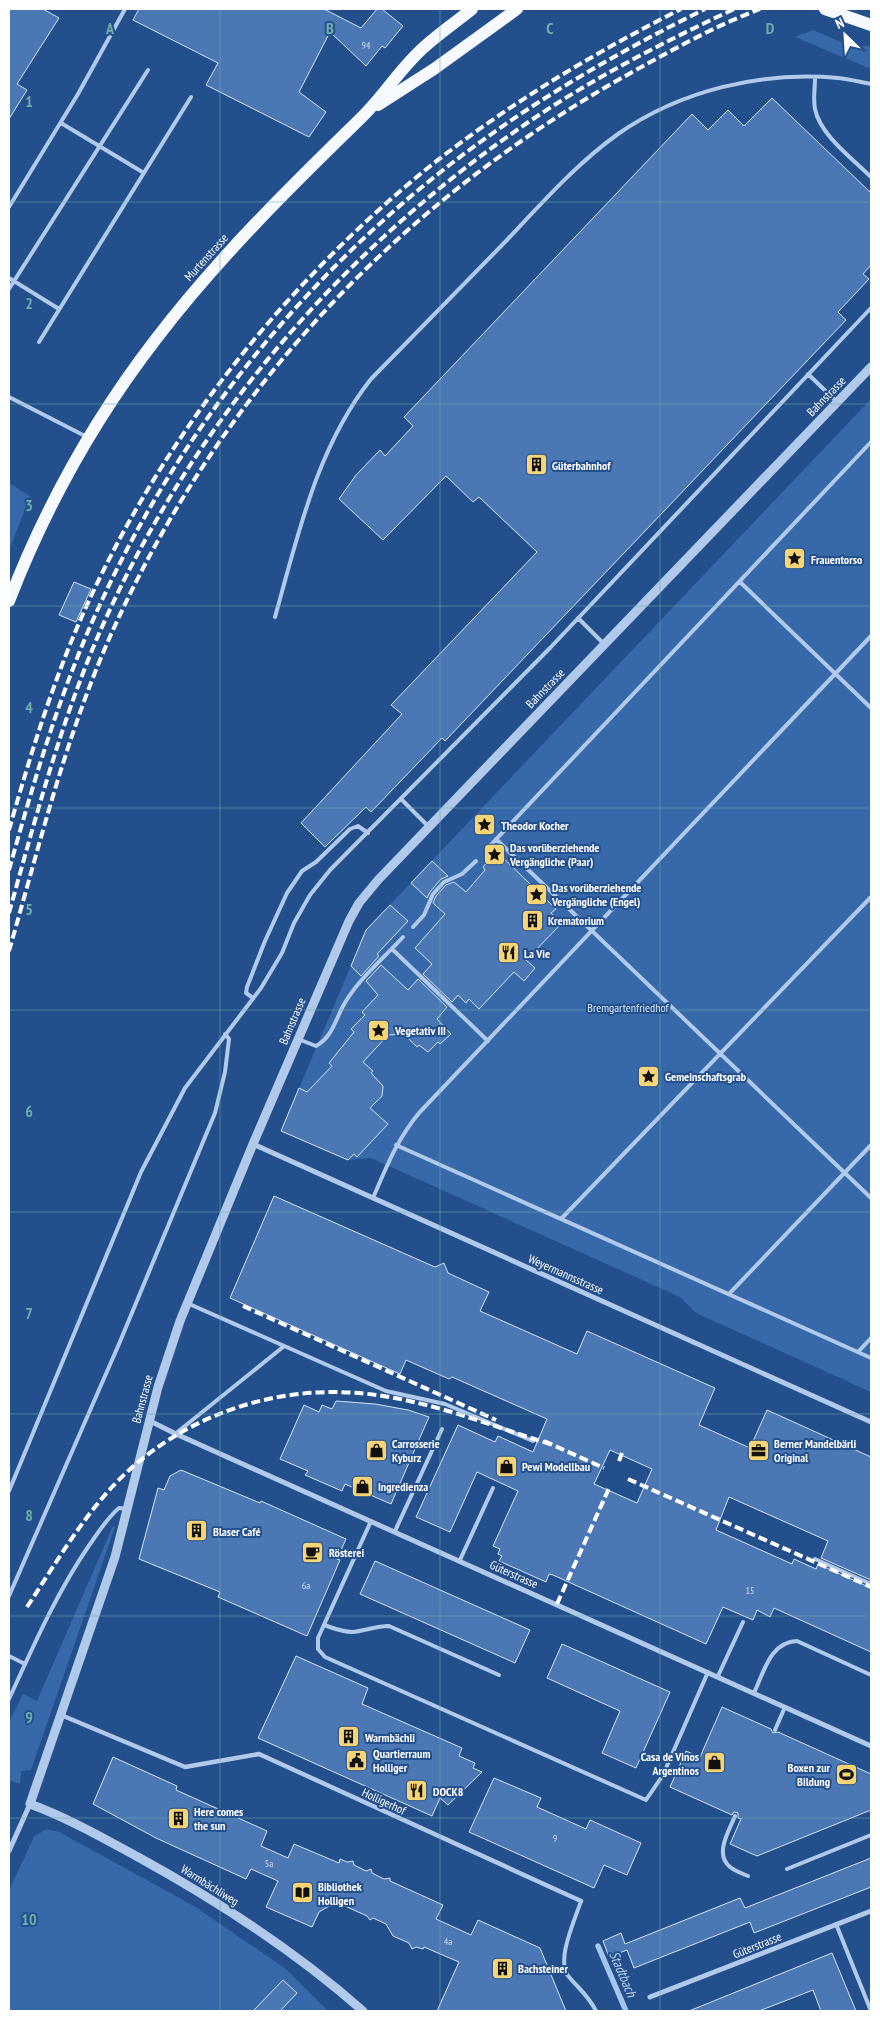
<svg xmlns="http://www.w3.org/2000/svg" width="880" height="2020" viewBox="0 0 880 2020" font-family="'PT Sans Narrow',sans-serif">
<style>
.green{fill:#3768aa}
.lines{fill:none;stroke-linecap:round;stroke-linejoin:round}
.stream{stroke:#a5c5ec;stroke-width:5.5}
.building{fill:#4b77b4;stroke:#d6e5f8;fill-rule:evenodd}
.service{stroke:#b1caeb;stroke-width:4}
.pedestrian{stroke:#b1caeb;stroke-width:4.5}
.minor{stroke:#b1caeb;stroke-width:5}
.tertiary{stroke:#b1caeb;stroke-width:9}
.primary{stroke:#f6f9fe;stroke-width:12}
.rail{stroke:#fff;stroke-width:4;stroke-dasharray:9 4;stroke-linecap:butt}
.grid{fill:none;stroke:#6fada8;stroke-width:1;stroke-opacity:0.55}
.labels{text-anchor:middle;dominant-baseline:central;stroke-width:4;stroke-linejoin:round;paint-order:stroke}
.number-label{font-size:10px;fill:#d2ddec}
.street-label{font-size:12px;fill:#fff;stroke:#234f8d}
.poi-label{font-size:12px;font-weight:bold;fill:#fff;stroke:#234f8d;text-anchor:start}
.park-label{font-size:12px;fill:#d6e5f8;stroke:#234f8d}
.water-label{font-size:14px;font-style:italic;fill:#bdd4f2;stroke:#234f8d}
.grid-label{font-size:16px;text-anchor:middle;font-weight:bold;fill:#6fada8;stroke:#234f8d;stroke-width:4;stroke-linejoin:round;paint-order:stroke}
</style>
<rect width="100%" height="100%" fill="#234f8d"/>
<path class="green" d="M813,30L851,46H871V69L795,37Z
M871,399V1392L696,1313L680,1297L371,1158L348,1160L281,1131L366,930Z
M9,483L30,496L9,551Z
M113,1526L115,1527L31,1770L21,1771L20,1784L9,1780V1763L11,1757L9,1755V1722L23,1694L37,1701Z
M46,1829L59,1832L194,1906L286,1969L328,2011H9V1890L34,1837Z"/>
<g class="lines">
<path class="stream" d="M598,1946L626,2011"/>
</g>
<path class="building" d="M9,9H43L59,18L17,84L27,90L9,119Z
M139,9H324L361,28L377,9H382L403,26L385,48L382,46L366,66L330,32L299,92L326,112L309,137L206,85L218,63L133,20Z
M772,98L871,193V265L863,274L869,279L838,312L846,320L445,741L442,738L371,812L366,807L325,847L301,823L402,714L391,705L537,552L479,497L473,502L446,476L383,540L339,499L356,475L380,450L385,456L413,426L404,417L692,114L708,130L728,110L744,126Z
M74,582L91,589L76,622L59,615Z
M496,851L556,909L551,913L562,923L526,960L535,968L524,981L514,972L479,1009L469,999L466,1003L458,995L452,1002L423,974L432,964L415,948L445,914L433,903L436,896L446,885L454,882L466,892L485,870L483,867Z
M432,861L448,876L441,879L430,892L427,898L411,883Z
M390,905L408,921L377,954L379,956L361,976L351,966L366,930Z
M381,965L408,990L418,979L447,1007L437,1019L451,1034L440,1044L438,1042L428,1052L419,1045L417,1047L404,1034L388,1035L363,1062L373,1071L371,1073L383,1086L382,1096L370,1108L388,1124L357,1157L354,1154L348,1160L281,1131L299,1088L307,1092L332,1066L329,1063L354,1032L351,1029L365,1015L362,1012L378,995L366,981Z
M274,1196L435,1267L444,1263L448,1273L489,1292L480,1311L577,1354L587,1331L715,1388L699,1425L750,1448L767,1410L871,1457V1580L821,1558L828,1541L729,1497L716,1530L792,1564L794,1559L816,1569L818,1564L871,1588V1652L774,1608L770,1617L757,1610L753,1620L723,1607L706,1644L553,1575L549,1574L546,1582L499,1561L502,1556L498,1554L500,1549L493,1546L518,1491L477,1472L450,1532L416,1517L458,1425L495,1442L498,1436L533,1452L547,1419L452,1377L449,1379L406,1360L400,1374L230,1298ZM610,1450L652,1469L637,1503L594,1484Z
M336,1401L375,1404L408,1410L429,1417L391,1504L345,1484L342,1491L305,1475L308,1471L280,1459L304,1405L319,1412L322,1405L332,1409Z
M181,1470L260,1503L261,1501L346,1539L337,1559L340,1560L307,1636L218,1597L220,1592L139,1559L158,1488L164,1490L170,1476Z
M375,1561L530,1630L515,1663L360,1594Z
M562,1644L670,1692L636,1768L602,1753L620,1711L547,1678Z
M296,1656L368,1688L362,1704L462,1748L459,1756L475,1763L473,1768L482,1772L448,1805L440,1798L432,1816L258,1738Z
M722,1707L771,1729L773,1733L778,1732L871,1774V1810L757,1856L730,1844L741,1819L738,1818V1813L734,1812L732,1815L670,1787L686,1751L700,1757Z
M113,1757L177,1786L176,1790L267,1831L261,1846L288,1858L294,1844L339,1863L340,1859L347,1862L353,1861L354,1865L366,1871L371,1869L372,1873L384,1879L390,1878V1881L443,1905L436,1919L471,1935L478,1920L540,1948L566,2011H437L459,1962L424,1947L423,1949L416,1947L412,1949L409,1943L393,1936L386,1924L373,1918L370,1920L367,1916L336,1902L319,1912L312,1927L266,1907L278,1881L251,1869L246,1879L156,1838L93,1804Z
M494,1778L541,1798L537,1807L586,1829L590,1820L641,1843L627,1875L604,1865L594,1888L469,1832Z
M871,1858V1887L754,1933L750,1922L634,1968L627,1950L609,1957L603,1941L621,1933L625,1944L740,1898L745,1908Z
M832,1953L856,2011H821L813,1990L759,2011H689Z
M283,1980L297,1993L280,2011H253Z"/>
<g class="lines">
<path class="service" d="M815,78C815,88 813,99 815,109C820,135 853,159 871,177
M61,123L144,173
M9,207L78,94L125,9
M9,278L59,309
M9,289L148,70
M39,342L191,97
M808,374L837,402
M9,397L87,437
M740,582L871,708
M275,617C298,535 317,447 371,379C416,333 461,287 506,241C541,204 576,164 618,134C681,90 762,71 838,78C849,79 860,82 871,84
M578,618L604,644
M401,799L428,826
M496,839L871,1198
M486,850L871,442
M413,927L424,915L433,894L444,882L462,874L476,861
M392,949L488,1041
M253,998L246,993L247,987L265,941L287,893L302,871L316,862L350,829L358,826L368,833
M298,1039L316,1046C331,1038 335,1022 342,1008C356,981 383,959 403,937
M396,1145L871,1358
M373,1198C387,1166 396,1141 419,1113L871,636
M561,1219L871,897
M729,1294L871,1145
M187,1303L386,1391L445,1404L533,1441
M858,1352L871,1338
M175,1434L283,1347
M9,1491L141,1172L185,1088L261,988L282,953L294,923L310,895L330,870L550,648L871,308
M371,1521L318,1638V1649L325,1657L646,1800L663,1775L708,1672
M395,1531L442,1429
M815,1559L871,1584
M460,1560L493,1488
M9,1596L119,1344L215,1113L225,1072L229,1039L225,1034
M324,1625C333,1628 342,1632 352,1632C364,1631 376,1626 389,1626L499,1675
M9,1656L25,1664
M718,1676L743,1622
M754,1693C764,1672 770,1642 797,1641L871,1675
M9,1699C33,1647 56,1594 88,1547C98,1533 106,1519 119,1508L127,1509
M775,1730L785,1707
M735,1816C729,1831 714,1854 730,1867C735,1871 743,1874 748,1876
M787,1869L871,1835
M581,1901C575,1920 555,1961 569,1977C580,1990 588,1995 596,2011
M836,1924L871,2011"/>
<path class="pedestrian" d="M61,1715L185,1767L259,1754L581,1901"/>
<path class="minor" d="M253,1144L871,1422
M150,1421L176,1434L871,1746
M9,1851L30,1804
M650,1997L871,1911"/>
<path class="tertiary" d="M363,2011C295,1951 218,1901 138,1857C103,1838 68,1818 30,1804L115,1557L158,1387L180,1321L253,1144L349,921L359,903L378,880L871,367"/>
<path class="primary" d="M825,9L871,25
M378,105L434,69L517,9
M9,601C45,508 95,418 156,339C217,259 289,188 361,118C383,97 399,70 422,49C437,35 456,22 472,9"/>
<path class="rail" d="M9,830C32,749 57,668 93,592C170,428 288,281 429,167C507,105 592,54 681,9
M9,870C35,777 62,685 103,598C184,423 313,266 468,151C542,96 622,50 705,9
M9,913C35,820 60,725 98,636C191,422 348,241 542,113C603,73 668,40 734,9
M9,951C39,847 65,739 109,639C217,394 401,199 636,70C676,48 717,25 760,9
M243,1306L496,1420
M544,1441L604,1468
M619,1461L622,1453
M628,1479L871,1587
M557,1604L610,1486
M27,1607C54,1566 79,1523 112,1487C181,1413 284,1380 383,1396C441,1405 495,1427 550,1444"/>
</g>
<path class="grid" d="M220,9V2011M440,9V2011M660,9V2011M9,202H871M9,404H871M9,606H871M9,808H871M9,1010H871M9,1212H871M9,1414H871M9,1616H871M9,1818H871"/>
<defs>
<symbol id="building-square" viewBox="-11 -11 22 22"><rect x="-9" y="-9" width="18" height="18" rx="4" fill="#f7d474" stroke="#234f8d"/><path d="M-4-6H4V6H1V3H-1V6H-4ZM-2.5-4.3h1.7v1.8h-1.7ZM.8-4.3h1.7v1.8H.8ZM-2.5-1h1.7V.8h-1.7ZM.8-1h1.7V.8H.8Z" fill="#111"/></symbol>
<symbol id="sight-square" viewBox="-11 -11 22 22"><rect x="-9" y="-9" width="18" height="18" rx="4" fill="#f7d474" stroke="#234f8d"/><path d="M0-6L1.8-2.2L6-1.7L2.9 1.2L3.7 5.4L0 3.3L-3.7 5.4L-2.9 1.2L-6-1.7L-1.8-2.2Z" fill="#111"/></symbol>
<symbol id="restaurant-square" viewBox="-11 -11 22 22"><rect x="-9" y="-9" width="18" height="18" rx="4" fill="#f7d474" stroke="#234f8d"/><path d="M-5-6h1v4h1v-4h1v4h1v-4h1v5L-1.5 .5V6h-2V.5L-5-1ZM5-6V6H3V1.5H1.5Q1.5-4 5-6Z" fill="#111"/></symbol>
<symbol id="shop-square" viewBox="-11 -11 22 22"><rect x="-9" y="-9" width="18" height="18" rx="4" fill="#f7d474" stroke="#234f8d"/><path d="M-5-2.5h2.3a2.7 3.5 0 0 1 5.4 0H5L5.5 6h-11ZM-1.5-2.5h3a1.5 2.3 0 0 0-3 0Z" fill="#111"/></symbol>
<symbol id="office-square" viewBox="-11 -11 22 22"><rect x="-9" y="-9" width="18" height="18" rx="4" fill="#f7d474" stroke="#234f8d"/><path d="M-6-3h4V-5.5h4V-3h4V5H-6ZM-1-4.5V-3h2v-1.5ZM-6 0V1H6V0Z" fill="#111"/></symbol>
<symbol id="cafe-square" viewBox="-11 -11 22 22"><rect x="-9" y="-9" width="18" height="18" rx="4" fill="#f7d474" stroke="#234f8d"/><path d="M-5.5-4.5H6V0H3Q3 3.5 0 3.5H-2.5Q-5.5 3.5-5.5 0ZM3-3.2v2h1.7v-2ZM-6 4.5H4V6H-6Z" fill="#111"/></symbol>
<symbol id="civic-square" viewBox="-11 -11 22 22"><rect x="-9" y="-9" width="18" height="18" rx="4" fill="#f7d474" stroke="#234f8d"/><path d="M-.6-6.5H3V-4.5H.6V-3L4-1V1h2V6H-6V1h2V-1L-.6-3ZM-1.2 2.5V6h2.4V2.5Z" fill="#111"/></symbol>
<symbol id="stadium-square" viewBox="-11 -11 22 22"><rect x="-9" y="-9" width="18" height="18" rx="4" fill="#f7d474" stroke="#234f8d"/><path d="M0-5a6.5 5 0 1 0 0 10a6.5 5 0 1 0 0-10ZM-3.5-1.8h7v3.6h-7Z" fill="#111"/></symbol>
<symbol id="library-square" viewBox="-11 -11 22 22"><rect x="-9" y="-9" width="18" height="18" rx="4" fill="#f7d474" stroke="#234f8d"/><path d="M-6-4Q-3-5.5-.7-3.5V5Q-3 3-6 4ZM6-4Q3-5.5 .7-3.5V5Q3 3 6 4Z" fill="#111"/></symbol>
</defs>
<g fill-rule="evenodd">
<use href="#building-square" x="524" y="452" width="25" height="25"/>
<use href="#sight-square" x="782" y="546" width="25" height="25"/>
<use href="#sight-square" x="472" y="812" width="25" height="25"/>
<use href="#sight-square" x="482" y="842" width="25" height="25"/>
<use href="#sight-square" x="524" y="882" width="25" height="25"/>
<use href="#building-square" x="520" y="908" width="25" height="25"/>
<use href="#restaurant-square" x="496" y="940" width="25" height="25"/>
<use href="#sight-square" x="366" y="1018" width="25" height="25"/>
<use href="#sight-square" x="636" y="1064" width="25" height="25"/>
<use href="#shop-square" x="364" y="1438" width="25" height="25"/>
<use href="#office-square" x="746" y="1438" width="25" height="25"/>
<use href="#shop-square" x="494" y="1454" width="25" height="25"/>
<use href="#shop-square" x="350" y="1474" width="25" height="25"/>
<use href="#building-square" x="184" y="1518" width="25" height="25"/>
<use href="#cafe-square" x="300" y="1540" width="25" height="25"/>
<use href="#building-square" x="336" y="1724" width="25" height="25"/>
<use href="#civic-square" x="344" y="1748" width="25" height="25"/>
<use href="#shop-square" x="702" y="1750" width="25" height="25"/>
<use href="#stadium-square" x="834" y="1762" width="25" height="25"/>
<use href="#restaurant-square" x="404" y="1778" width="25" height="25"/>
<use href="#building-square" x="166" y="1806" width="25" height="25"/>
<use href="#library-square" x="290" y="1880" width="25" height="25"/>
<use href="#building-square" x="490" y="1956" width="25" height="25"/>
</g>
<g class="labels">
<g class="number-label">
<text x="366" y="45">94</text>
<text x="306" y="1585">6a</text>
<text x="750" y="1590">15</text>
<text x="555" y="1838">9</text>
<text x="269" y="1863">5a</text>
<text x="448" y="1941">4a</text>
</g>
<g class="street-label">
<text transform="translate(206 257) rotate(-48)">Murtenstrasse</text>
<text transform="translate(826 396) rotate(-46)">Bahnstrasse</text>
<text transform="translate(545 688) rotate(-46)">Bahnstrasse</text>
<text transform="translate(292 1021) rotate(-67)">Bahnstrasse</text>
<text transform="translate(566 1274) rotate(24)">Weyermannsstrasse</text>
<text transform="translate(142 1399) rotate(-75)">Bahnstrasse</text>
<text transform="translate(514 1574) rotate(24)">Güterstrasse</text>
<text transform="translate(384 1801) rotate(25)">Holligerhof</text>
<text transform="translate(210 1885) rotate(32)">Warmbächliweg</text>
<text transform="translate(757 1945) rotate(-22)">Güterstrasse</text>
</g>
<g class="poi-label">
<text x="552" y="465">Güterbahnhof</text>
<text x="811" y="559">Frauentorso</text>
<text x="501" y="825">Theodor Kocher</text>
<text x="510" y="847">Das vorüberziehende<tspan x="510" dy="14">Vergängliche (Paar)</tspan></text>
<text x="552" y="887">Das vorüberziehende<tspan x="552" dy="14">Vergängliche (Engel)</tspan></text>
<text x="548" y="920">Krematorium</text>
<text x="524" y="953">La Vie</text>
<text x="395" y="1030">Vegetativ III</text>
<text x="665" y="1076">Gemeinschaftsgrab</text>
<text x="392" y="1443">Carrosserie<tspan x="392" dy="14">Kyburz</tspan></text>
<text x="774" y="1443">Berner Mandelbärli<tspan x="774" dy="14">Original</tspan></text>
<text x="522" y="1466">Pewi Modellbau</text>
<text x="378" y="1486">Ingredienza</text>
<text x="213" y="1531">Blaser Café</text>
<text x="329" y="1552">Rösterei</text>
<text x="365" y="1737">Warmbächli</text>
<text x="373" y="1753">Quartierraum<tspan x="373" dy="14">Holliger</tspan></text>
<text x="699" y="1756" text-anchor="end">Casa de Vinos<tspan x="699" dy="14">Argentinos</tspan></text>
<text x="830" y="1767" text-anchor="end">Boxen zur<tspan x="830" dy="14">Bildung</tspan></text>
<text x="433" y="1791">DOCK8</text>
<text x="194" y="1811">Here comes<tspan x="194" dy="14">the sun</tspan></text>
<text x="318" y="1886">Bibliothek<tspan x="318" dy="14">Holligen</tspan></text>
<text x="518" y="1968">Bachsteiner</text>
</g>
<g class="park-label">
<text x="628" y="1007">Bremgartenfriedhof</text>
</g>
<g class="water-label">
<text transform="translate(623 1974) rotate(67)">Stadtbach</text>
</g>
</g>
<g class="grid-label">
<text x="110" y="34">A</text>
<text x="330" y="34">B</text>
<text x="550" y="34">C</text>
<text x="770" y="34">D</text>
<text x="29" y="107">1</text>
<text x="29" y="309">2</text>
<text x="29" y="511">3</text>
<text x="29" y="713">4</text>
<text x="29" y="915">5</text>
<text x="29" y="1117">6</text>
<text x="29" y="1319">7</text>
<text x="29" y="1521">8</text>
<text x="29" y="1723">9</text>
<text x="29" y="1925">10</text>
</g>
<rect width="880" height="2020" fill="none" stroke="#ffffff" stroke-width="20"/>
<g transform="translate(845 35) rotate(335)" stroke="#234f8d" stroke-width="4" paint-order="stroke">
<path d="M0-4L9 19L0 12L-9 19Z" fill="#ffffff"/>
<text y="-8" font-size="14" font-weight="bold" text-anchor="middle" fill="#ffffff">N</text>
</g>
</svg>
